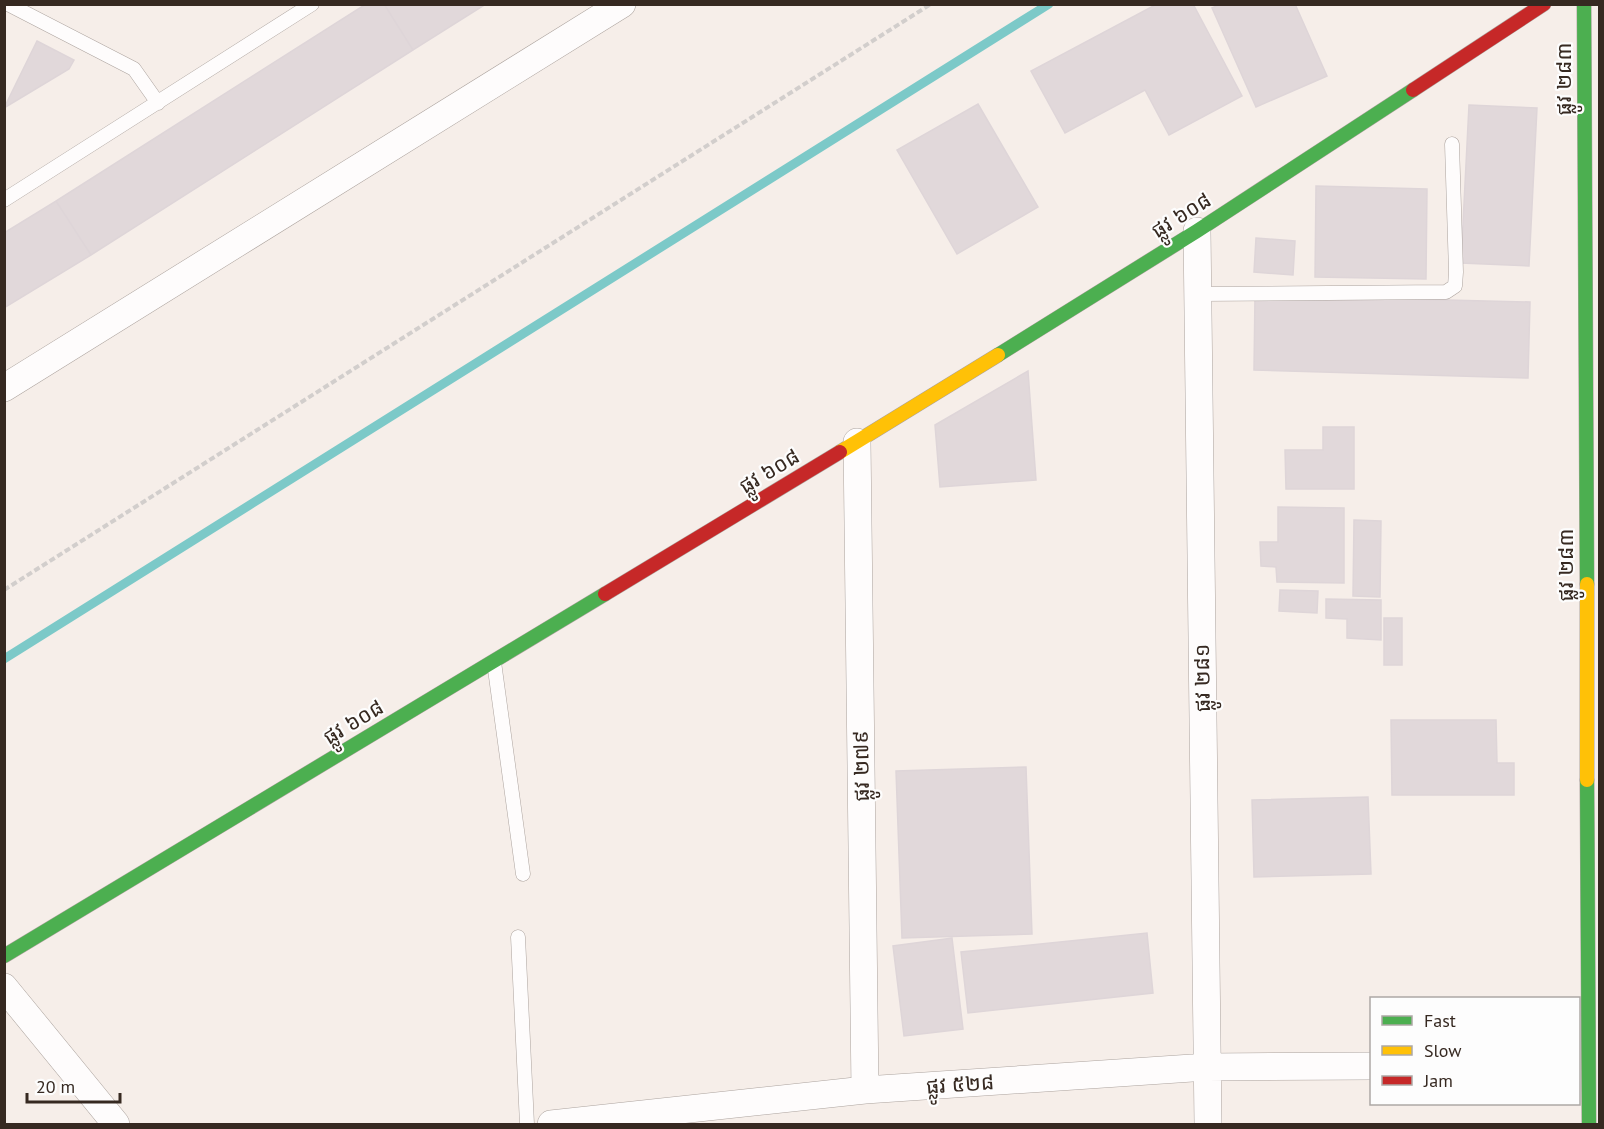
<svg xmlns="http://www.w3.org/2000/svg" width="1604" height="1129" viewBox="0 0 1604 1129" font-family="'PT Sans','Noto Sans Khmer',sans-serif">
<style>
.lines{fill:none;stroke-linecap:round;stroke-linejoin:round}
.stream{stroke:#7cc9c8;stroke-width:9}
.building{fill:#e1d8da;stroke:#ded5d8;stroke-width:1.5}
.lane-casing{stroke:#aca39e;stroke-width:15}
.street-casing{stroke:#aca39e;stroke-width:28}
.fast-casing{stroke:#aca39e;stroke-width:15}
.slow-casing{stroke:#aca39e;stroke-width:15}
.jam-casing{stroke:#aca39e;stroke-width:15}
.path{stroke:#d2cecc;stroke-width:4;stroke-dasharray:6 3;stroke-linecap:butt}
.lane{stroke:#fefcfc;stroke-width:14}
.street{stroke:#fefcfc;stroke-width:27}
.fast{stroke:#4caf50;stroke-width:14}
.slow{stroke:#ffc107;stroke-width:14}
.jam{stroke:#c62828;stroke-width:14}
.labels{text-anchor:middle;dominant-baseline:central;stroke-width:4.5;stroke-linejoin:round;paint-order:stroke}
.street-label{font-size:21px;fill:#362921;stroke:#fdfdfd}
</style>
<rect width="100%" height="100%" fill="#f6eee9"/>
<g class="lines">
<path class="stream" d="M4,659L1049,4"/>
</g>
<path class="building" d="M366,4H384L413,50L91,255L56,201Z
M384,4H486L413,50Z
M1157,4H1193L1242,96L1169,135L1145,90L1065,133L1031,71Z
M1221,4H1295L1327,76L1256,107L1212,8Z
M37,41L74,60L69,69L4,108Z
M978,104L1038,207L957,254L897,150Z
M1469,105L1537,108L1529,266L1461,263Z
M1316,186L1427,189L1426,279L1315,277Z
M56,201L91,255L4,308V233Z
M1256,238L1295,241L1293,275L1254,272Z
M1255,295L1530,302L1528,378L1254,370Z
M1028,371L1036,480L940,487L935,425Z
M1323,427H1354V489H1286L1285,450H1323Z
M1278,507L1344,508V583L1277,582L1276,567L1261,566L1260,542H1278Z
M1354,520L1381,521L1380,597L1353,596Z
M1280,590L1318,591L1317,613L1279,611Z
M1326,599L1381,600V640L1347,638V619L1326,618Z
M1384,618H1402V665H1384Z
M1391,720H1496L1497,763H1514V795H1392Z
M1026,767L1032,934L902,938L896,771Z
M1368,797L1371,874L1254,877L1252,800Z
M1147,933L1153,993L968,1013L961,952Z
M952,938L963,1029L904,1036L893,946Z"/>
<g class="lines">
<defs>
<path id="lane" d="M8,4L134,69L158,103
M4,200L312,4
M1198,294L1446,292L1455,286L1456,272L1452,144
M494,662L523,874
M518,937L527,1124"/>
<path id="street" d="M1197,231L1208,1124
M4,388L622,4
M857,442L865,1090
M4,987L116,1124
M551,1124L865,1090L1207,1067L1372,1066"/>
<path id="fast" d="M1584,4L1587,584
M998,355L1197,231L1413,90
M1587,780L1589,1124
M4,956L605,594"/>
<path id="slow" d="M840,452L998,355
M1587,584V780"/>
<path id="jam" d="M1413,90L1544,4
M605,594L840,452"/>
</defs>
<use href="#lane" class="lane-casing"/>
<use href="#street" class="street-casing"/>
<use href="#fast" class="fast-casing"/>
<use href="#slow" class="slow-casing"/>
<use href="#jam" class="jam-casing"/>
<path class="path" d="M4,590L931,4"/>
<use href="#lane" class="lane"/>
<use href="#street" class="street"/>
<use href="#fast" class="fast"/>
<use href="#slow" class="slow"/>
<use href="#jam" class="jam"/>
</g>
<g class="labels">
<g class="street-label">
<text transform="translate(1563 79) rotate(-90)">ផ្លូវ ២៨៣</text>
<text transform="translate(1181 215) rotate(-32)">ផ្លូវ ៦០៨</text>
<text transform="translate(769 471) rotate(-31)">ផ្លូវ ៦០៨</text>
<text transform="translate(1565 565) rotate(-90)">ផ្លូវ ២៨៣</text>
<text transform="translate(1202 678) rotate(-91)">ផ្លូវ ២៨១</text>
<text transform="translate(353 722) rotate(-31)">ផ្លូវ ៦០៨</text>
<text transform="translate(861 766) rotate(-91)">ផ្លូវ ២៧៩</text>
<text transform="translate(960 1084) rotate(-4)">ផ្លូវ ៥២៨</text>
</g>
</g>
<rect width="1604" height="1129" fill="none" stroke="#362921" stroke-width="12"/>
<rect x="1370" y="997" width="210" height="108" fill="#fdfdfd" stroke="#ada8a5" stroke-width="1.5"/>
<rect x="1382" y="1016" width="30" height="9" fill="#4caf50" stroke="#ada8a5" stroke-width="1.5"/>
<text x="1424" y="1027" font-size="18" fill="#362921">Fast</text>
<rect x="1382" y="1046" width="30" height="9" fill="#ffc107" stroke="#ada8a5" stroke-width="1.5"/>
<text x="1424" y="1057" font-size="18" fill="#362921">Slow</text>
<rect x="1382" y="1076" width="30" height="9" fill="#c62828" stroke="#ada8a5" stroke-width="1.5"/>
<text x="1424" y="1087" font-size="18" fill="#362921">Jam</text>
<path d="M27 1093v9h93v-9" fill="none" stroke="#362921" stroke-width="3"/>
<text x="36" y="1093" font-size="18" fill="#362921" stroke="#fdfdfd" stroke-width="4.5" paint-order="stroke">20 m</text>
</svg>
